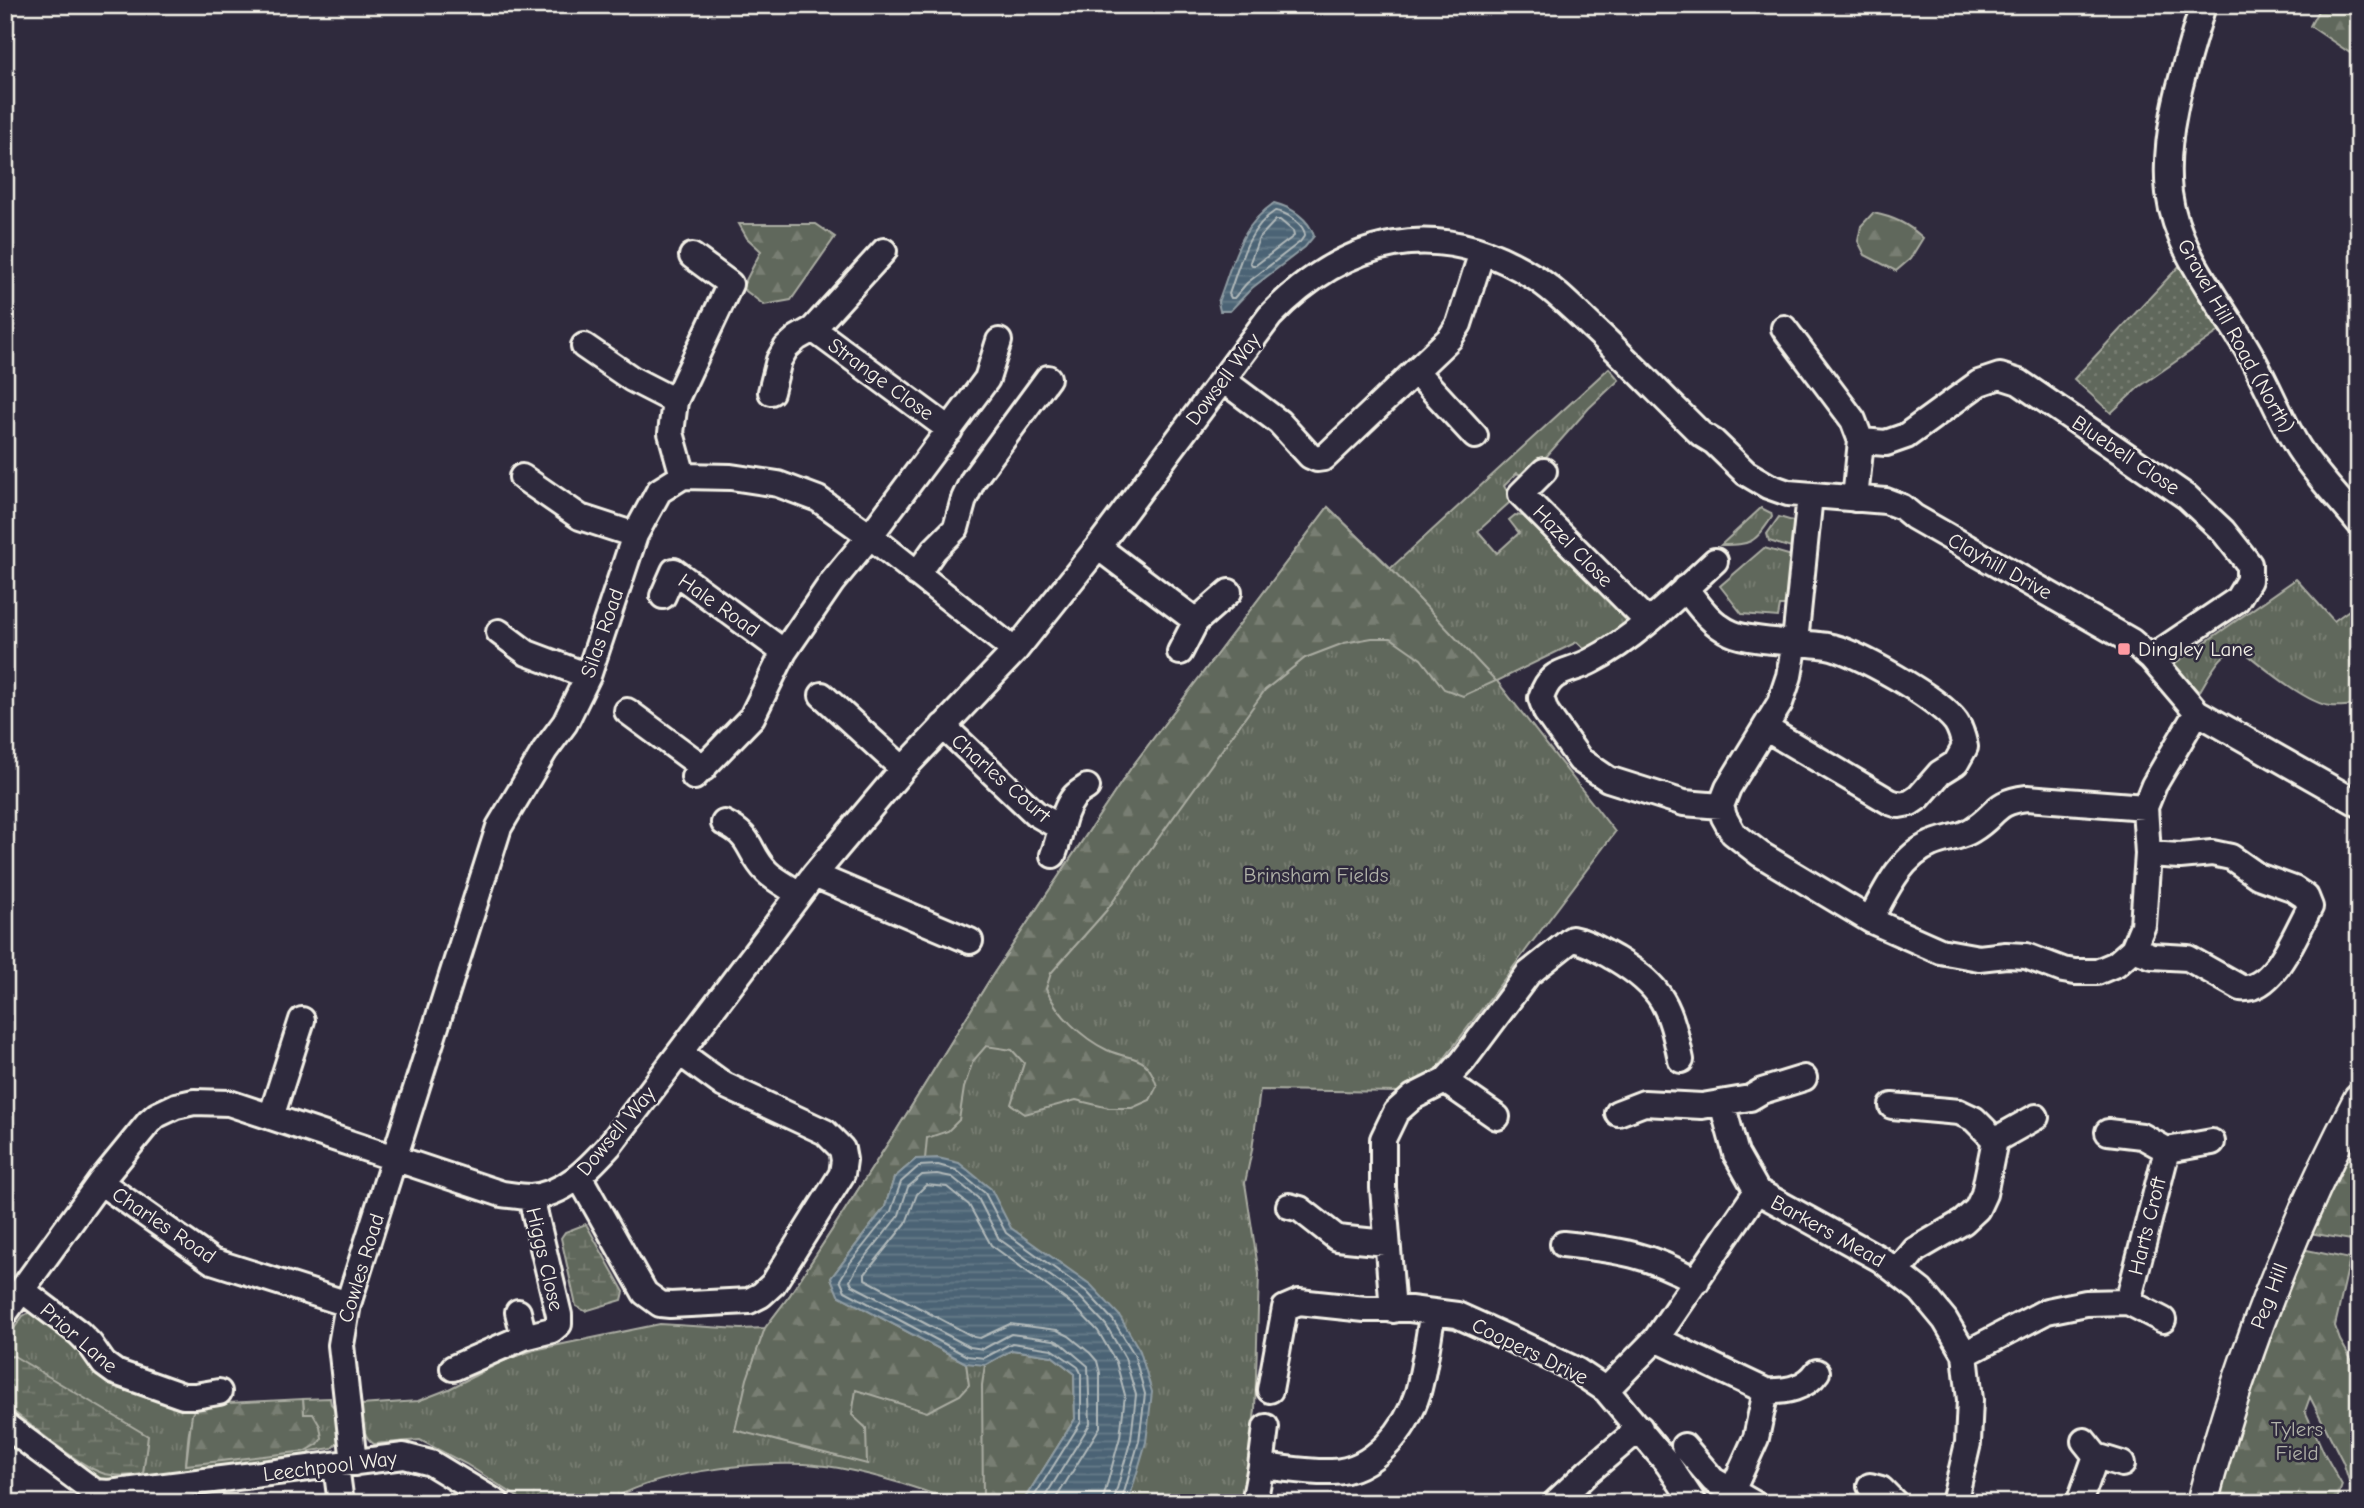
<svg xmlns="http://www.w3.org/2000/svg" width="2364" height="1508" viewBox="0 0 2364 1508" font-family="'Comic Neue',sans-serif">
<style>
.grass{fill:url(#grass-tufts);stroke:#aaaca2;stroke-width:2}
.forest{fill:url(#forest-firs);stroke:#aaaca2;stroke-width:2}
.wetland{fill:url(#wetland-marsh);stroke:#aaaca2;stroke-width:2}
.garden{fill:url(#garden-dots);stroke:#aaaca2;stroke-width:2}
.water{fill:url(#water-rules);stroke:#8f9ca3;stroke-width:2}
.lines{fill:none;stroke-linecap:round;stroke-linejoin:round}
.shore{stroke:#b1b9ba;stroke-width:2}
.minor-casing{stroke:#f4f1e8;stroke-width:30}
.major-casing{stroke:#f4f1e8;stroke-width:35}
.minor{stroke:#2f2a3d;stroke-width:24}
.major{stroke:#2f2a3d;stroke-width:30}
.poi-dot{fill:#ff9aa2;stroke:#2f2a3d;stroke-width:2.5}
.labels{text-anchor:middle;dominant-baseline:central;stroke-width:5;stroke-linejoin:round;paint-order:stroke}
.street-label{font-size:21px;fill:#f4f1e8;stroke:#2f2a3d}
.poi-label{font-size:21px;fill:#f4f1e8;stroke:#2f2a3d;text-anchor:start}
.park-label{font-size:21px;fill:#b2b3a9;stroke:#2f2a3d}
</style>
<defs>
<pattern id="grass-tufts" width="24" height="20" patternUnits="userSpaceOnUse" patternTransform="scale(1.75)"><rect width="24" height="20" fill="#61685b"/><path d="M3 7l-1-3M5 7V3M7 7l1-3M15 17l-1-3M17 17v-4M19 17l1-3" fill="none" stroke="#787e73"/></pattern>
<pattern id="forest-firs" width="22" height="20" patternUnits="userSpaceOnUse" patternTransform="scale(1.75)"><rect width="22" height="20" fill="#61685b"/><path d="M5 1l3.5 6h-7zM16 11l3.5 6h-7z" fill="#787e73"/></pattern>
<pattern id="wetland-marsh" width="20" height="14" patternUnits="userSpaceOnUse" patternTransform="scale(1.75)"><rect width="20" height="14" fill="#61685b"/><path d="M1 5h8M5 5V1M11 12h8M15 12V8" fill="none" stroke="#787e73"/></pattern>
<pattern id="garden-dots" width="8" height="8" patternUnits="userSpaceOnUse" patternTransform="scale(1.75)"><rect width="8" height="8" fill="#61685b"/><path d="M2 2h.1M6 6h.1" fill="none" stroke="#787e73" stroke-width="1.8" stroke-linecap="round"/></pattern>
<pattern id="water-rules" width="6" height="5" patternUnits="userSpaceOnUse" patternTransform="scale(1.75)"><rect width="6" height="5" fill="#4c6475"/><path d="M0 2.5h6" fill="none" stroke="#667b89"/></pattern>
</defs>
<rect width="100%" height="100%" fill="#2f2a3d"/>
<filter id="ink" filterUnits="userSpaceOnUse"><feTurbulence type="fractalNoise" baseFrequency=".0143" numOctaves="2"/><feDisplacementMap in="SourceGraphic" scale="14" xChannelSelector="R" yChannelSelector="G"/><feConvolveMatrix kernelMatrix="1 2 1 2 8 2 1 2 1" color-interpolation-filters="sRGB"/></filter>
<g filter="url(#ink)">
<path class="grass" d="M1609,368L1619,380L1589,408L1531,474L1525,477L1517,473L1504,486L1509,495V503L1478,531L1497,553L1519,533L1509,520L1515,515L1531,517L1628,616L1630,622L1588,653L1577,642L1497,681L1615,832L1432,1075L1399,1092L1260,1090L1252,1150L1245,1183L1259,1274L1255,1410L1243,1503H954C915,1485 847,1466 804,1464C747,1462 654,1472 606,1503H527L466,1464L420,1440L374,1444C361,1436 363,1419 361,1405L418,1401L449,1389L503,1361L534,1350L660,1324L741,1329L765,1328L790,1295L896,1131L992,976L1131,768L1328,507L1391,568Z
M1761,508L1771,513L1772,517C1755,543 1751,545 1721,545Z
M1779,517L1793,521L1796,526L1794,549L1769,541L1767,534Z
M1764,548L1792,556L1788,606H1780L1778,617L1742,614L1720,586Z
M2296,579L2334,621L2359,603V705C2350,705 2340,707 2331,706C2307,704 2262,666 2242,650C2222,645 2208,679 2198,694L2189,686L2174,664Z
M35,1309L96,1362L229,1397L228,1403C221,1403 212,1401 205,1402C187,1407 188,1448 186,1464L306,1451L312,1446L304,1414L303,1399L330,1398L331,1404L337,1410L338,1442L332,1448L310,1451V1459L118,1482L93,1477L5,1414V1341L23,1316Z"/>
<path class="forest" d="M2321,5H2359V59L2310,26Z
M1873,213C1894,217 1908,224 1923,238L1910,259L1896,271L1865,255L1858,241L1861,226Z
M739,224H816L835,237L791,300L764,305L742,288L761,251L747,238Z
M1328,507L1390,568L1496,681L1463,696L1444,689L1421,659L1391,638H1372L1344,643L1305,658L1265,690L1106,911L1051,973L1046,989C1057,1014 1082,1038 1107,1050C1134,1062 1146,1052 1157,1086L1150,1100L1132,1108H1109L1076,1100L1025,1114L1011,1104L1024,1063L1012,1050L986,1046L973,1061L964,1088L959,1120L948,1131L927,1138L925,1159H916L894,1178L885,1207L831,1278L839,1295L966,1363L969,1385L960,1395L927,1412L856,1390L852,1415L866,1428L867,1464L735,1430L747,1379L765,1328L790,1295L896,1131L992,976L1131,768Z
M2359,1131V1238L2357,1241L2309,1233Z
M2302,1249L2350,1259L2335,1326L2340,1340L2359,1373V1503L2351,1487L2343,1462L2310,1397L2305,1411L2324,1453L2342,1485L2336,1503H2215L2238,1421Z
M1012,1350L1052,1356L1074,1373L1075,1419L1022,1503H983L982,1385L985,1365Z
M303,1399L304,1414H313L320,1426L322,1438L318,1444L306,1451L186,1465L192,1414L197,1406L206,1402L228,1403Z"/>
<path class="wetland" d="M586,1224L624,1292L622,1300L585,1311L576,1306L561,1238L565,1232Z
M14,1356L148,1436L143,1474C130,1476 118,1477 105,1474C79,1467 29,1423 5,1405V1357Z"/>
<path class="garden" d="M2181,264L2224,328L2139,387L2111,413L2074,379Z"/>
<path class="water" d="M1274,203C1291,207 1309,219 1314,236L1305,247L1252,288L1230,311H1220L1218,302C1233,263 1239,227 1274,203Z
M938,1158L959,1163L991,1189L1011,1228L1091,1285L1119,1315L1140,1351L1152,1392L1146,1442L1128,1503H1022L1075,1419L1074,1373L1052,1356L1012,1350L985,1365L966,1363L838,1295L831,1278L885,1207L894,1178L916,1159Z"/>
<g class="lines">
<path class="shore" d="M1275,211C1286,212 1304,224 1305,235L1300,242L1247,283L1234,298H1231L1229,294C1240,264 1247,229 1275,211Z
M1276,220H1280L1293,231L1294,236L1256,265H1252L1250,262L1259,238Z
M1030,1503L1081,1422V1373L1078,1367L1052,1349L1012,1343L984,1358L967,1356L845,1291L840,1280L850,1263L891,1211L901,1182L919,1166L938,1165L956,1170L985,1193L1006,1233L1086,1291L1113,1320L1134,1354L1145,1394L1139,1441L1121,1503
M1041,1503L1090,1424L1088,1366L1062,1344L1054,1340L1011,1334L983,1349L970,1347L852,1285L850,1281L857,1268L899,1215L908,1187L922,1175L937,1174L952,1177L978,1198L999,1239L1080,1297L1106,1325L1125,1358L1136,1395L1131,1439L1113,1503
M1053,1503L1100,1427V1373L1097,1361L1090,1353L1069,1336L1057,1330L1010,1324L980,1338L974,1337L865,1279V1274L906,1223L917,1194L926,1185L947,1187L969,1205L991,1245L1073,1305L1098,1331L1116,1362L1125,1395L1120,1437L1102,1503"/>
<defs>
<path id="minor" d="M2203,5C2186,64 2162,131 2169,193C2176,249 2216,297 2244,344C2264,376 2277,412 2296,444C2312,471 2339,498 2359,523
M1784,328L1853,420L1861,441L1855,499
M813,329L950,430
M584,346L632,379L675,401
M1416,372L1475,436
M1223,380L1279,422L1310,456L1317,459L1324,458L1450,338L1459,324L1482,252
M771,392L779,360L786,348L797,338L813,329L884,251
M1861,441L1886,443L1906,436L1979,383L2000,376L2019,382L2187,497L2223,531L2249,564V580L2237,600L2151,658
M1544,471L1521,494L1647,621
M683,476L671,433L675,401L730,284L692,256
M522,477L580,517L635,535
M1810,495L1795,642L1789,676L1780,703L1728,788L1721,806L1724,817L1733,833L1760,854L1870,920L1940,951L1979,958L2006,955L2026,956L2063,970L2075,972H2097L2116,964L2133,949L2143,925L2148,854L2145,807L2154,785L2197,712
M1098,547L1196,621
M1715,561C1676,597 1637,637 1591,661C1567,674 1551,667 1541,698L1546,712L1580,760L1608,779L1684,803L1721,806
M917,574L934,550L956,528L964,499L973,480L1048,378
M1685,588C1698,605 1711,624 1731,633C1749,642 1803,642 1827,646C1854,650 1940,699 1956,722C1961,729 1963,738 1965,747L1956,763L1940,773L1919,797L1910,803L1899,805L1890,802L1765,728
M663,596L674,571L784,652
M499,632L527,653L588,676
M1180,652L1196,621L1229,592
M822,695L903,769
M627,711L704,768
M943,726L1035,813L1061,828
M694,777L752,717L784,652L832,582L870,536L987,379L999,341
M724,823C754,837 747,852 767,872C775,880 789,887 799,894
M1053,855C1061,837 1061,813 1074,797C1077,793 1083,790 1087,787
M814,875L970,941
M1870,920C1885,892 1900,857 1931,844C1944,838 1960,838 1972,830C1997,815 1993,802 2027,798L2145,807
M2133,949L2152,956L2188,958L2241,988C2274,992 2296,932 2310,907L2306,897L2294,889L2258,876L2231,857L2212,853L2180,856L2148,854
M1445,1081L1497,1117
M1722,1103L1736,1154L1757,1191
M1892,1106L1959,1112L1974,1119L1995,1140L2036,1117
M1618,1113L1644,1103L1702,1106L1750,1098L1762,1091L1804,1078
M271,1117L302,1020
M2108,1132L2142,1136L2167,1150L2212,1142
M580,1178L645,1293L660,1304L670,1305L749,1301L761,1295L773,1284L842,1174L844,1160L842,1149L825,1132L724,1085L680,1053
M100,1182L212,1261L348,1304
M1289,1206L1300,1209L1337,1238L1386,1243
M1563,1244C1619,1250 1647,1254 1697,1281
M1898,1271L1915,1250L1963,1222L1977,1209L1984,1194L1995,1140
M22,1290L79,1333L90,1344L104,1364L115,1372L183,1396H195L219,1392
M2128,1302L2167,1150
M1393,1310L1383,1188V1139L1396,1112L1413,1097L1445,1081L1463,1061L1528,974L1572,939C1589,942 1601,951 1616,959C1664,988 1670,1007 1681,1060
M518,1312L524,1337
M5,1313L100,1182L149,1122L157,1115L176,1106L194,1102L229,1103L502,1194C511,1195 521,1197 530,1197C564,1195 588,1169 609,1146L814,875L903,769L1015,651L1098,547L1270,316C1346,237 1438,216 1534,277C1555,290 1573,309 1591,326C1629,361 1664,398 1701,434L1714,442L1746,473L1768,486L1788,493L1886,501L1902,507L1914,517L2131,641L2151,658L2197,712L2359,804
M1656,1339L1766,1391C1785,1392 1806,1388 1817,1372
M1965,1354L2047,1311L2086,1303L2128,1302L2163,1320
M453,1368L524,1337L552,1330L559,1324V1315L531,1197
M1270,1390L1285,1308L1299,1302L1365,1309H1410L1457,1315L1517,1342L1576,1370L1606,1390L1668,1464L1694,1503
M1606,1390L1656,1339L1757,1191L1880,1259L1921,1291L1945,1320L1965,1354L1970,1400L1968,1443L1954,1503
M5,1425L95,1492L109,1493L404,1456L431,1463L497,1503
M2084,1441L2096,1456L2122,1464
M1684,1446L1713,1480L1753,1503
M354,1463L341,1345L348,1304L499,827L545,750L565,723L588,676L635,535L659,491L683,476L731,477L778,484L818,499L870,536L1015,651
M336,1466L341,1503
M1261,1466C1284,1468 1309,1473 1332,1472C1373,1471 1407,1429 1418,1392C1425,1366 1428,1338 1433,1312
M1870,1486L1881,1489L1895,1503
M1732,1491L1756,1438L1766,1391
M1254,1503L1261,1466L1266,1427
M1555,1503L1588,1472L1640,1428
M2079,1503L2096,1456"/>
<path id="major" d="M2202,1503C2239,1362 2291,1228 2359,1099"/>
</defs>
<use href="#minor" class="minor-casing"/>
<use href="#major" class="major-casing"/>
<use href="#minor" class="minor"/>
<use href="#major" class="major"/>
</g>
</g>
<rect class="poi-dot" x="2117" y="642" width="14" height="14" rx="3.5"/>
<g class="labels">
<g class="street-label">
<text transform="translate(2236 336) rotate(61)">Gravel Hill Road (North)</text>
<text transform="translate(881 379) rotate(36)">Strange Close</text>
<text transform="translate(1223 379) rotate(-53)">Dowsell Way</text>
<text transform="translate(2126 455) rotate(34)">Bluebell Close</text>
<text transform="translate(1573 546) rotate(46)">Hazel Close</text>
<text transform="translate(2000 566) rotate(29)">Clayhill Drive</text>
<text transform="translate(719 605) rotate(35)">Hale Road</text>
<text transform="translate(602 633) rotate(-71)">Silas Road</text>
<text transform="translate(1001 778) rotate(41)">Charles Court</text>
<text transform="translate(616 1131) rotate(-50)">Dowsell Way</text>
<text transform="translate(164 1225) rotate(34)">Charles Road</text>
<text transform="translate(2147 1226) rotate(-76)">Harts Croft</text>
<text transform="translate(1828 1231) rotate(29)">Barkers Mead</text>
<text transform="translate(545 1259) rotate(77)">Higgs Close</text>
<text transform="translate(361 1268) rotate(-73)">Cowles Road</text>
<text transform="translate(2269 1296) rotate(-69)">Peg Hill</text>
<text transform="translate(79 1338) rotate(41)">Prior Lane</text>
<text transform="translate(1530 1351) rotate(26)">Coopers Drive</text>
<text transform="translate(330 1466) rotate(-7)">Leechpool Way</text>
</g>
<g class="poi-label">
<text x="2138" y="649">Dingley Lane</text>
</g>
<g class="park-label">
<text x="1316" y="875">Brinsham Fields</text>
<text x="2297" y="1429">Tylers<tspan x="2297" dy="24">Field</tspan></text>
</g>
</g>
<rect width="2364" height="1508" fill="none" stroke="#2f2a3d" stroke-width="28"/>
<rect x="14" y="14" width="2336" height="1480" fill="none" stroke="#f4f1e8" stroke-width="2.5" filter="url(#ink)"/>
</svg>
